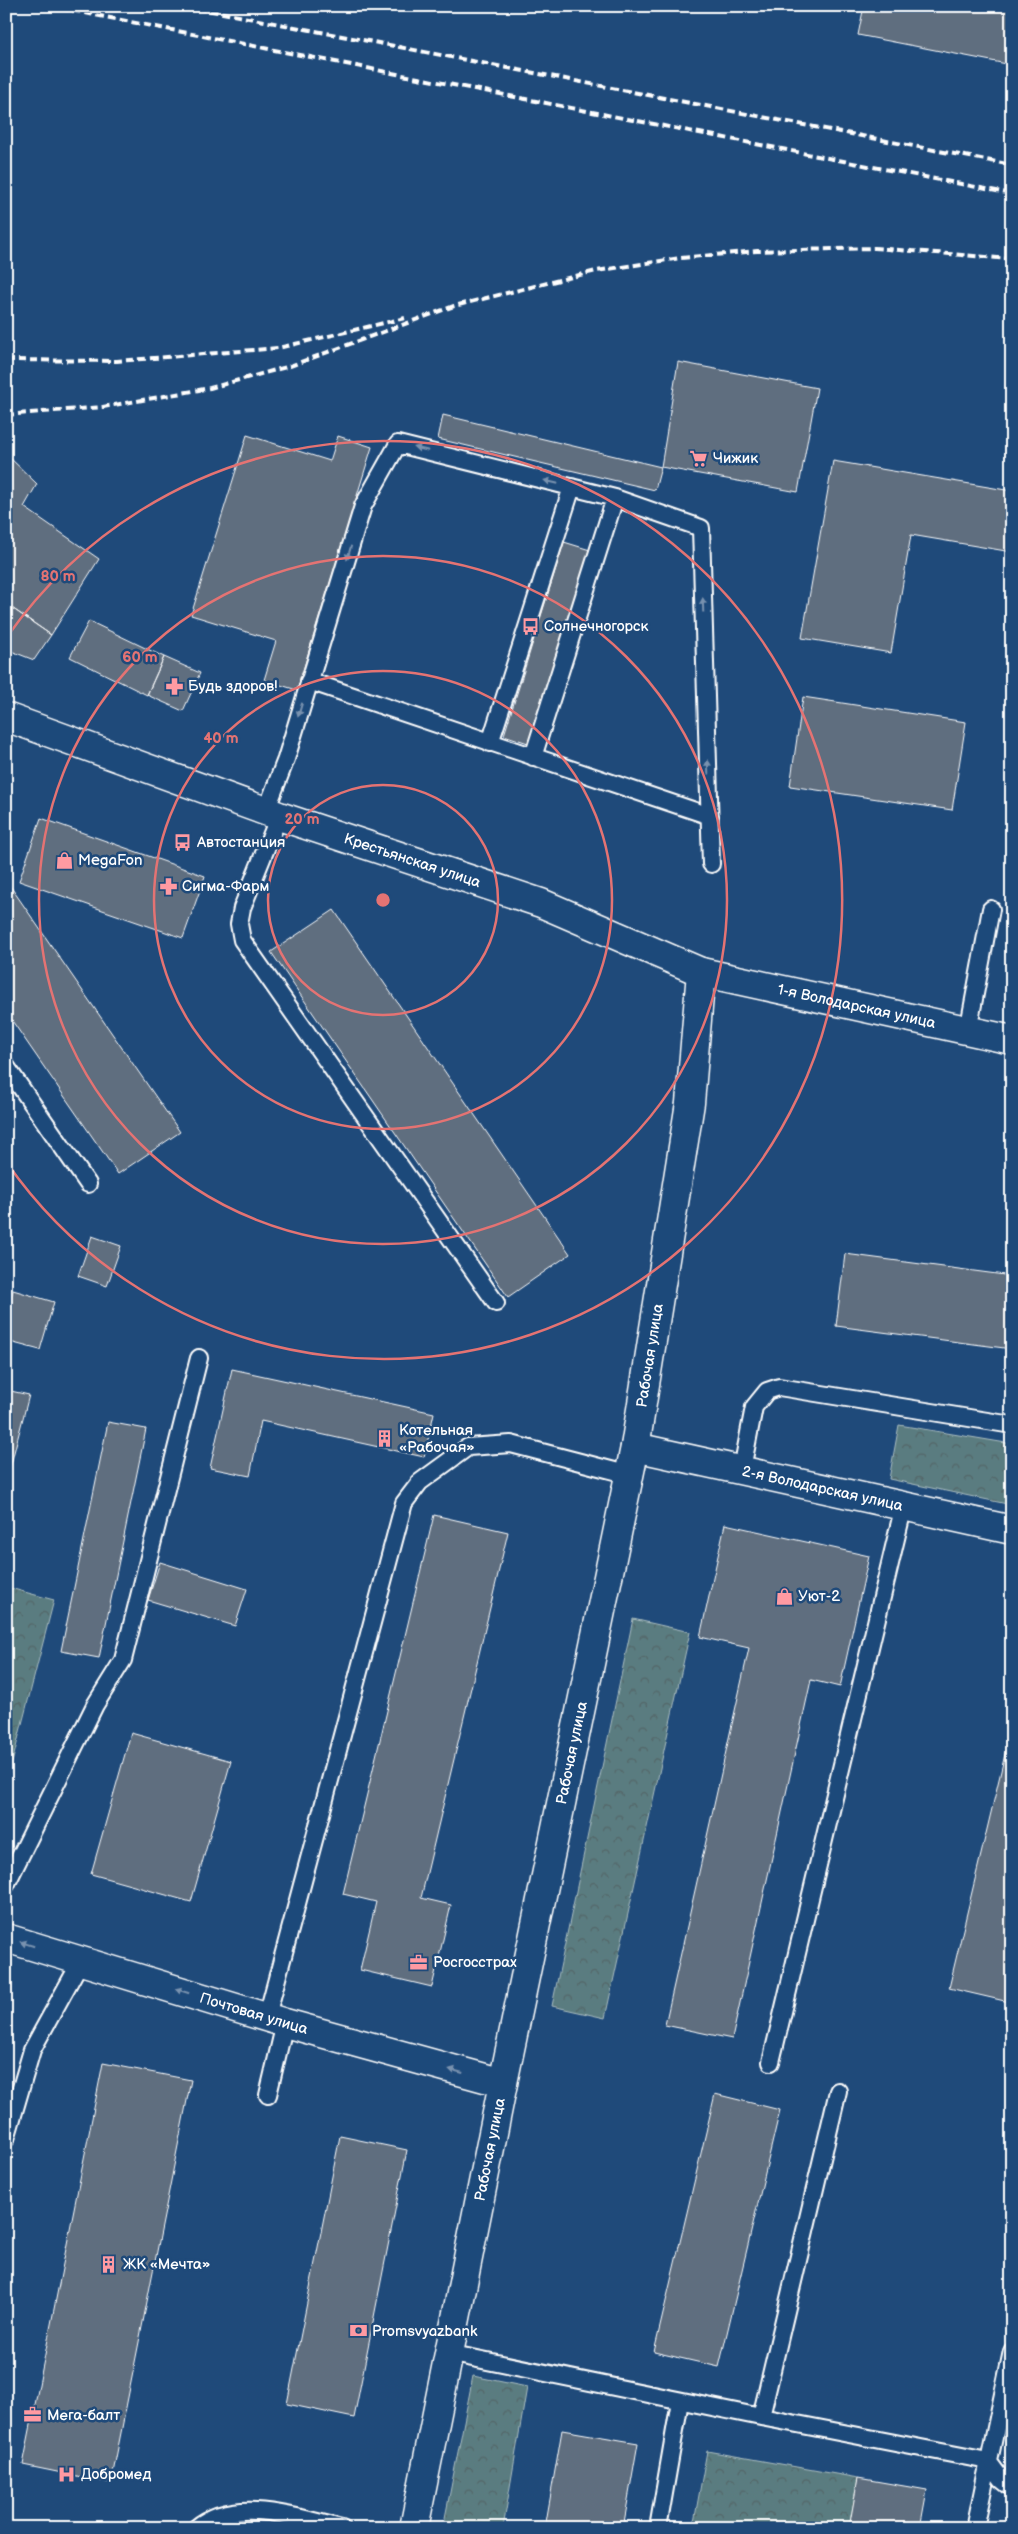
<svg xmlns="http://www.w3.org/2000/svg" width="1018" height="2534" viewBox="0 0 1018 2534" font-family="'Balsamiq Sans',sans-serif">
<style>
.forest{fill:url(#forest-crowns);stroke:#acbec0}
.building{fill:#5f6e7f;stroke:#fff}
.lines{fill:none;stroke-linecap:round;stroke-linejoin:round}
.lane-casing{stroke:#fff;stroke-width:20}
.street-casing{stroke:#fff;stroke-width:31}
.secondary-casing{stroke:#fff;stroke-width:31}
.lane{stroke:#1f4a7a;stroke-width:16}
.street{stroke:#1f4a7a;stroke-width:28}
.secondary{stroke:#1f4a7a;stroke-width:28}
.rail{stroke:#fff;stroke-width:4;stroke-dasharray:8 4;stroke-linecap:butt}
.oneway{fill:#7992af}
.ring{fill:none;stroke:#e47373;stroke-width:2.5}
.labels{text-anchor:middle;dominant-baseline:central;stroke-width:5;stroke-linejoin:round;paint-order:stroke}
.poi-label{font-size:15px;fill:#fff;stroke:#1f4a7a;text-anchor:start}
.street-label{font-size:15px;fill:#fff;stroke:#1f4a7a}
.centre{fill:#e47373;stroke:#1f4a7a;stroke-width:2.5}
.ring-label{font-size:15px;text-anchor:middle;font-weight:bold;fill:#e47373;stroke:#1f4a7a;stroke-width:5;stroke-linejoin:round;paint-order:stroke}
</style>
<defs>
<pattern id="forest-crowns" width="20" height="18" patternUnits="userSpaceOnUse" patternTransform="scale(1.25)"><rect width="20" height="18" fill="#5a7c80"/><path d="M2 6a3 3 0 1 1 6 0M12 15a3 3 0 1 1 6 0" fill="none" stroke="#536466"/></pattern>
</defs>
<rect width="100%" height="100%" fill="#1f4a7a"/>
<filter id="ink" filterUnits="userSpaceOnUse"><feTurbulence type="fractalNoise" baseFrequency=".02" numOctaves="2"/><feDisplacementMap in="SourceGraphic" scale="10" xChannelSelector="R" yChannelSelector="G"/><feConvolveMatrix kernelMatrix="1 2 1 2 8 2 1 2 1" color-interpolation-filters="sRGB"/></filter>
<g filter="url(#ink)">
<path class="forest" d="M899,1425L1012,1444V1505L889,1479Z
M6,1587L54,1600L6,1786Z
M633,1619L690,1632L605,2018L552,2006Z
M473,2376L527,2387L503,2528H443Z
M707,2451L858,2478L849,2528H693Z"/>
<path class="building" d="M864,6H1012V65L858,35Z
M678,362L817,388L798,492L661,467Z
M443,415L661,467L655,490L438,439Z
M247,435L330,461L338,436L372,447L297,690L264,680L276,641L191,615Z
M6,454L37,484L24,507L99,559L51,635L6,604Z
M833,461L1012,491V552L911,535L891,653L802,638Z
M564,542L590,550L531,744L504,735Z
M6,604L51,635L34,660L6,649Z
M89,621L164,657L147,695L70,657Z
M164,657L200,673L183,711L147,695Z
M803,697L966,722L952,810L790,786Z
M41,818L205,876L183,938L19,881Z
M6,880L180,1132L118,1174L6,1012Z
M334,910L570,1254L508,1297L271,952Z
M92,1236L121,1246L107,1286L78,1276Z
M845,1254L1012,1276V1349L836,1326Z
M13,1290L54,1302L40,1350L6,1341V1314Z
M232,1369L434,1413L424,1457L261,1421L250,1476L210,1468Z
M6,1390L29,1395L6,1483Z
M108,1422L146,1429L99,1658L61,1651Z
M434,1515L508,1532L421,1898L451,1905L432,1987L360,1970L376,1902L343,1894Z
M725,1524L869,1556L840,1687L811,1680L732,2039L665,2025L749,1648L700,1637Z
M160,1562L247,1589L235,1626L148,1600Z
M1012,1725V1989L1009,2002L949,1988Z
M131,1733L231,1761L191,1902L91,1874Z
M103,2063L191,2080L111,2483L23,2465Z
M715,2094L780,2110L719,2367L654,2352Z
M340,2136L407,2150L354,2418L287,2404Z
M562,2430L638,2443L623,2528H545Z
M858,2478L927,2490L920,2528H849Z"/>
<g class="lines">
<defs>
<path id="lane" d="M309,681L710,816
M490,743L572,487
M533,757L615,498
M266,811L286,759L363,506L398,444L615,498L701,528L711,864
M279,816L242,908L239,924L242,940L496,1303
M968,1031L991,909
M6,1066L88,1184
M742,1469L754,1407L767,1391L779,1387L1012,1425
M6,1885L95,1705L123,1660L199,1358
M267,2016L404,1503L420,1482L468,1447L511,1444L630,1475
M771,2062L904,1505
M268,2095L285,2023
M6,2139L32,2050L81,1961
M448,2353L761,2417L988,2461L1002,2480L1012,2488
M761,2417L838,2091
M196,2528C235,2495 298,2518 342,2528
M658,2528L680,2401
M975,2528L1012,2351"/>
<g id="street">
<path id="s1" d="M635,1447L1012,1530"/>
<path id="s2" d="M6,1938L285,2023L503,2083"/>
</g>
<g id="secondary">
<path id="s3" d="M6,717L279,816L541,903L701,972L1012,1040"/>
<path id="s4" d="M414,2528L503,2083L635,1447L690,1103L701,972"/>
</g>
</defs>
<use href="#lane" class="lane-casing"/>
<use href="#street" class="street-casing"/>
<use href="#secondary" class="secondary-casing"/>
<use href="#lane" class="lane"/>
<use href="#street" class="street"/>
<use href="#secondary" class="secondary"/>
<path class="rail" d="M49,6L1012,194
M186,6L1012,165
M6,360L117,361L278,348L405,318
M6,415L103,407L210,388L290,366L454,306L596,271L680,258L757,251L875,248L1011,259"/>
</g>
<defs><path id="oneway-solid" d="M-6-.8H1V-3.2L6.5 0L1 3.2V.8H-6Z" transform="scale(1.25)"/></defs>
<g class="oneway">
<use href="#oneway-solid" transform="translate(421 449) rotate(-166)"/>
<use href="#oneway-solid" transform="translate(551 482) rotate(-166)"/>
<use href="#oneway-solid" transform="translate(349 553) rotate(107)"/>
<use href="#oneway-solid" transform="translate(703 605) rotate(-92)"/>
<use href="#oneway-solid" transform="translate(300 710) rotate(107)"/>
<use href="#oneway-solid" transform="translate(708 767) rotate(-92)"/>
<use href="#oneway-solid" transform="translate(27 1944) rotate(-163)"/>
<use href="#oneway-solid" transform="translate(182 1991) rotate(-163)"/>
<use href="#oneway-solid" transform="translate(456 2071) rotate(-165)"/>
</g>
</g>
<g class="ring">
<circle cx="383" cy="900" r="115"/>
<circle cx="383" cy="900" r="229"/>
<circle cx="383" cy="900" r="344"/>
<path d="M7 637A459 459 0 1 1 7 1163"/>
</g>
<defs>
<symbol id="supermarket-bare" viewBox="-9 -9 18 18"><path d="M-6-5.5h2.5l.6 2H6L4.5 2H-2.5L-4.4-4H-6ZM-1.5 3.2a1.3 1.3 0 1 0 .1 0ZM3 3.2a1.3 1.3 0 1 0 .1 0Z" fill="#ff9aa2" stroke="#1f4a7a" stroke-width="2.5" paint-order="stroke"/></symbol>
<symbol id="bus-bare" viewBox="-9 -9 18 18"><path d="M-5-6H5V4H4V6H2V4H-2V6H-4V4H-5ZM-3.5-4V0h7V-4ZM-3.5 1.2v1.5H-2V1.2ZM2 1.2v1.5H3.5V1.2Z" fill="#ff9aa2" stroke="#1f4a7a" stroke-width="2.5" paint-order="stroke"/></symbol>
<symbol id="pharmacy-bare" viewBox="-9 -9 18 18"><path d="M-2-6h4v4h4v4h-4v4h-4v-4h-4v-4h4Z" fill="#ff9aa2" stroke="#1f4a7a" stroke-width="2.5" paint-order="stroke"/></symbol>
<symbol id="shop-bare" viewBox="-9 -9 18 18"><path d="M-5-2.5h2.3a2.7 3.5 0 0 1 5.4 0H5L5.5 6h-11ZM-1.5-2.5h3a1.5 2.3 0 0 0-3 0Z" fill="#ff9aa2" stroke="#1f4a7a" stroke-width="2.5" paint-order="stroke"/></symbol>
<symbol id="building-bare" viewBox="-9 -9 18 18"><path d="M-4-6H4V6H1V3H-1V6H-4ZM-2.5-4.3h1.7v1.8h-1.7ZM.8-4.3h1.7v1.8H.8ZM-2.5-1h1.7V.8h-1.7ZM.8-1h1.7V.8H.8Z" fill="#ff9aa2" stroke="#1f4a7a" stroke-width="2.5" paint-order="stroke"/></symbol>
<symbol id="office-bare" viewBox="-9 -9 18 18"><path d="M-6-3h4V-5.5h4V-3h4V5H-6ZM-1-4.5V-3h2v-1.5ZM-6 0V1H6V0Z" fill="#ff9aa2" stroke="#1f4a7a" stroke-width="2.5" paint-order="stroke"/></symbol>
<symbol id="bank-bare" viewBox="-9 -9 18 18"><path d="M-6-4H6V4H-6ZM0-2.3a2.3 2.3 0 1 0 0 4.6a2.3 2.3 0 1 0 0-4.6Z" fill="#ff9aa2" stroke="#1f4a7a" stroke-width="2.5" paint-order="stroke"/></symbol>
<symbol id="hospital-bare" viewBox="-9 -9 18 18"><path d="M-5-5h3v3.5h4V-5h3V5h-3V1.5h-4V5h-3Z" fill="#ff9aa2" stroke="#1f4a7a" stroke-width="2.5" paint-order="stroke"/></symbol>
</defs>
<g fill-rule="evenodd">
<use href="#supermarket-bare" x="686" y="446" width="25" height="25"/>
<use href="#bus-bare" x="518" y="614" width="25" height="25"/>
<use href="#pharmacy-bare" x="162" y="674" width="25" height="25"/>
<use href="#bus-bare" x="170" y="830" width="25" height="25"/>
<use href="#shop-bare" x="52" y="848" width="25" height="25"/>
<use href="#pharmacy-bare" x="156" y="874" width="25" height="25"/>
<use href="#building-bare" x="372" y="1426" width="25" height="25"/>
<use href="#shop-bare" x="772" y="1584" width="25" height="25"/>
<use href="#office-bare" x="406" y="1950" width="25" height="25"/>
<use href="#building-bare" x="96" y="2252" width="25" height="25"/>
<use href="#bank-bare" x="346" y="2318" width="25" height="25"/>
<use href="#office-bare" x="20" y="2402" width="25" height="25"/>
<use href="#hospital-bare" x="54" y="2462" width="25" height="25"/>
</g>
<g class="labels">
<g class="poi-label">
<text x="713" y="458">Чижик</text>
<text x="544" y="626">Солнечногорск</text>
<text x="188" y="686">Будь здоров!</text>
<text x="197" y="842">Автостанция</text>
<text x="78" y="860">MegaFon</text>
<text x="182" y="886">Сигма-Фарм</text>
<text x="399" y="1430">Котельная<tspan x="399" dy="17">«Рабочая»</tspan></text>
<text x="798" y="1596">Уют-2</text>
<text x="433" y="1962">Росгосстрах</text>
<text x="123" y="2264">ЖК «Мечта»</text>
<text x="372" y="2331">Promsvyazbank</text>
<text x="47" y="2415">Мега-балт</text>
<text x="81" y="2474">Добромед</text>
</g>
<g class="street-label">
<text stroke="none"><textPath href="#s3" startOffset="431">Крестьянская улица</textPath></text>
<text stroke="none"><textPath href="#s3" startOffset="900">1-я Володарская улица</textPath></text>
<text stroke="none"><textPath href="#s4" startOffset="1196">Рабочая улица</textPath></text>
<text stroke="none"><textPath href="#s1" startOffset="192">2-я Володарская улица</textPath></text>
<text stroke="none"><textPath href="#s4" startOffset="791">Рабочая улица</textPath></text>
<text stroke="none"><textPath href="#s2" startOffset="259">Почтовая улица</textPath></text>
<text stroke="none"><textPath href="#s4" startOffset="386">Рабочая улица</textPath></text>
</g>
</g>
<circle cx="383" cy="900" r="8" class="centre"/>
<g class="ring-label">
<text x="58" y="581">80 m</text>
<text x="140" y="662">60 m</text>
<text x="221" y="743">40 m</text>
<text x="302" y="824">20 m</text>
</g>
<rect width="1018" height="2534" fill="none" stroke="#1f4a7a" stroke-width="25"/>
<rect x="12" y="12" width="993" height="2509" fill="none" stroke="#fff" stroke-width="2" filter="url(#ink)"/>
</svg>
